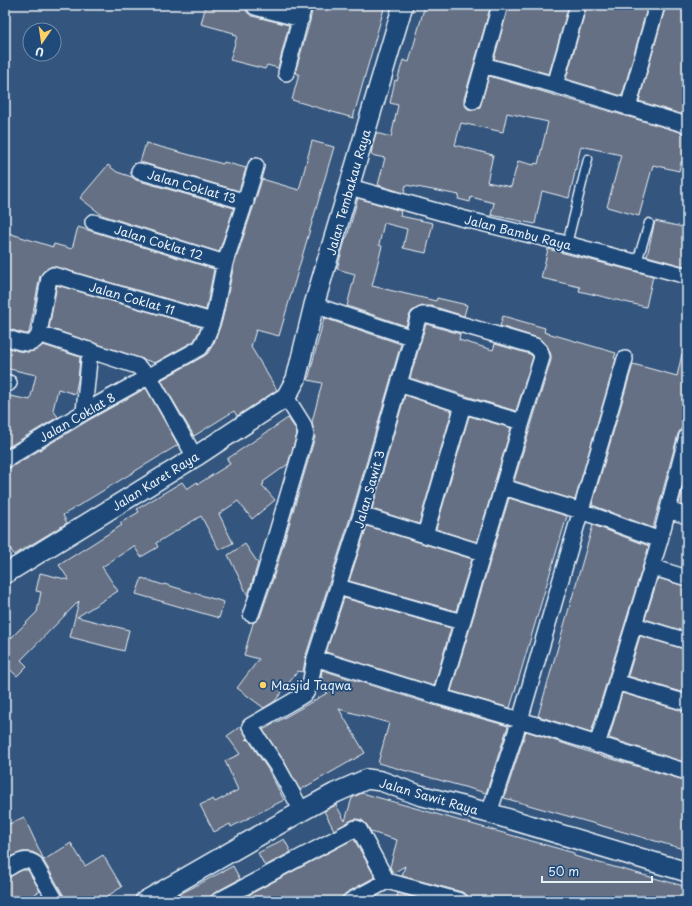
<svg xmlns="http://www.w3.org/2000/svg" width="692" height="906" viewBox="0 0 692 906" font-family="'Playpen Sans',sans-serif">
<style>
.building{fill:#657084;stroke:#e8f1f8;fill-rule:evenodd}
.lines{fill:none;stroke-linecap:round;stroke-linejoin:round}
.service-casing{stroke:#e8f1f8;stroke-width:11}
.minor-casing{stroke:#e8f1f8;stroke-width:18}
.tertiary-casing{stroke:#e8f1f8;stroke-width:22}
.service{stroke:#1f4a7a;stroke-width:8}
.minor{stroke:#1f4a7a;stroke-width:15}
.tertiary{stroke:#1f4a7a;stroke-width:19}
.poi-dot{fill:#ffd166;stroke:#1f4a7a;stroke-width:1.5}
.labels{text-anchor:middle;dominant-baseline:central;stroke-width:3.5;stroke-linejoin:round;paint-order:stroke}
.street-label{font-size:12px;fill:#e8f1f8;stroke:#1f4a7a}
.poi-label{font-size:12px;fill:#e8f1f8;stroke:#1f4a7a;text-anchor:start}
</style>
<rect width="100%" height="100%" fill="#34557d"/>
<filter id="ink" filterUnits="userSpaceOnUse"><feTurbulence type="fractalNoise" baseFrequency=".025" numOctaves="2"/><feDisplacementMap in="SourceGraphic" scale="8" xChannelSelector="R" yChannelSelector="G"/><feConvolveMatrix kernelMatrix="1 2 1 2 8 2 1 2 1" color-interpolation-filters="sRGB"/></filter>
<g filter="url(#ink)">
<path class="building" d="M206,5H246V10L248,13L252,16L289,25L278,68L267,65L265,69L230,60L237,36L233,35L234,33L201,24Z
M313,5H385L353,118L292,100L299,74L295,73L310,21Z
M425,5H491L464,99V104L467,108L470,110H475L480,107L489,76L687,134V163L681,162L679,171L653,165L639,216L607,207L621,155L581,146L569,198L542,191L535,224L491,215L494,203L471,197L470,202L458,199L459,195L406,185L404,193L378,185L385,158L371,155L373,143L376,133L391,137L398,105L390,103L395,80L397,81L403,60L409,62ZM507,113L548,122L538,164L535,163L534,165L518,161L511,187L487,182L493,155L455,145L461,123L503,132Z
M509,5H569L549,74L494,59Z
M587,5H648L622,96L566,79Z
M666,5H687V116L639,101Z
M312,141L334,147L279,336L256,330L251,347L277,390L237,416L234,411L194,436L161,380L204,356L208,353L214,343L222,321L234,265L254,205L262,179L299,190Z
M146,143L223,164L224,162L246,168L239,191L140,162Z
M108,165L117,172L132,177L136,180L234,208L219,252L102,215L80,198Z
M358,198L401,211L400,216L433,223L426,253L403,248L407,229L384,223L379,245L382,246L372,286L436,301L437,298L467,305L464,316L432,306H422L412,311L409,316L406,326L347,306L355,274L337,269L346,237H347Z
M655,221L687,228V267L647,256Z
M78,227L214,269L206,310L52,266L44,271L40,276L29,333L26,334L5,328V232L53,247L54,244L72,249Z
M548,249L653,276L646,307L579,291L580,287L541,278Z
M57,285L201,327L194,341L155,363L49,328Z
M503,316L545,328L544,332L616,353L614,358L616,359L575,500L514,481L551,360V355L547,345L538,338L500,326Z
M324,318L401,344L352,512L306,655L303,672L298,671L275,701L264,708L237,688L259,659L244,655L253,623L257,620L260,617L273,579L315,437L312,422L322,383L308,380Z
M426,324L460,334L459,340L493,350L495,344L530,354L533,357L516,411L466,396L410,378Z
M43,345L80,357L78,380L75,394L58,389L53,410L58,417L5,449V395L30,400L36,375L5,368V346L18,351L29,352L36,350Z
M682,354H687V427L681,429L678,434L653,528L592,505L633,364L677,376Z
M146,388L178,445L63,515L67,523L14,555L10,548L5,551V469L10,468L89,420Z
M405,395L452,411L419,524L372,509Z
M469,416L511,428L477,542L436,529Z
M288,418L295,428L297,434L288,464L263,482L264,484L262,485L275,500L252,519L238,501L219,514L233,543L219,550L201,516L156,543L158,547L141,557L134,546L102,567L118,591L77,617L129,630L124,651L70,637L79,601L21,660L27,666L17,676L5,665V644L37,612L41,592L36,591L40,573L69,580L59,565L122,525L120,523L139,512L137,509L182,482L187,489L197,482L198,484L230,464L227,459Z
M687,472V507L679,504Z
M509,498L567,516L510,708L451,691Z
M593,525L649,546L591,733L538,716Z
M367,526L472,559L456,611L349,581Z
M245,544L258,563L248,596L228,555Z
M142,578L163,585L164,584L224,602L219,618L136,594Z
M658,578L687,587V632L645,619Z
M344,598L451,628L434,686L326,652Z
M640,636L687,650V694L628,676Z
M322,670L437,706L508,726L486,793L378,763L389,723L339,709L365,753L300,790L284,761L263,730L327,693L321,683L322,677H321Z
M622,693L687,712V763L609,738Z
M241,726L247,738L245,740L248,739L269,771L284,800L231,827L230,824L214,832L200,805L213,799L215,802L238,790L225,761L240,754L227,736Z
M526,731L595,754L687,781V850L504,798Z
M362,793L574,853V856L687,887V901H469L467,895L462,892L402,876L405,866L393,873L390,867L397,840L371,832L367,825L362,820L356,819L352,820L334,830L324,811L336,805L345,821L352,798Z
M24,817L44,860L71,843L85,866L103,855L122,887L99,901H65L64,896L42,858L38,855L32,852H22L5,860V826Z
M284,839L291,852L265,866L258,853Z
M354,839L375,877L346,893L342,897L341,901H237Z
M233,866L240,879L214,893L210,897L209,901H167Z
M22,870H28L40,891L22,901H5V879Z
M398,893L426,901H396Z"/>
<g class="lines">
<defs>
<path id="service" d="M567,244L588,159
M637,262L649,223"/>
<path id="minor" d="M255,7L301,19
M483,65L555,85L687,125
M286,73L304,5
M555,85L578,5
M473,101L500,5
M628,108L657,5
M139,171L246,202
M350,187L461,218L567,244L687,276
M93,222L225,263
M314,305L413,338
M39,334L49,278L53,275L212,321
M5,337C18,341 33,350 39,334L137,366L149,376L195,457
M5,382L9,383
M399,384L463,405L522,422
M84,412L90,350
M5,460L84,412L200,348C216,326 218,290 225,263C235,231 247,199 256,166
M503,487L581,511L660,540
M668,510L687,516
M361,515L483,553
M425,535L463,405
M652,567L687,578
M338,587L462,622
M251,614L264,576L306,434L303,424L286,397
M634,625L687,641
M315,658L440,697L520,720L687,772
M616,682L687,703
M597,745L660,540L687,436
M302,811L277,766L250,726L300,697L306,693L310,685L315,658L361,515L418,318L422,315H429L535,346L540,351L542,357L522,422L440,697
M489,813L520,720L625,359
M5,870C14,865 24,856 34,863L56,901
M218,901L356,828L359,829L387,881
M350,901L387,881L460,901"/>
<path id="tertiary" d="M5,574L195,457L286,397L296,379L314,305L403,5
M145,901L302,811L335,793L367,779L381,781L419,795L489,813L687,872"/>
</defs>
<use href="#service" class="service-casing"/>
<use href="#minor" class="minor-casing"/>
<use href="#tertiary" class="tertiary-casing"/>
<use href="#service" class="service"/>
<use href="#minor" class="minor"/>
<use href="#tertiary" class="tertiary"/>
</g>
</g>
<circle class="poi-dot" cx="263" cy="685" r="4"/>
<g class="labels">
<g class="street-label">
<text transform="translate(192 186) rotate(16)">Jalan Coklat 13</text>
<text transform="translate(348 192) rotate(-74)">Jalan Tembakau Raya</text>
<text transform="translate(518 232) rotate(14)">Jalan Bambu Raya</text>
<text transform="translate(159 242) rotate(17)">Jalan Coklat 12</text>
<text transform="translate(132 298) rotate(16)">Jalan Coklat 11</text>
<text transform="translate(77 417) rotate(-30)">Jalan Coklat 8</text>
<text transform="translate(155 481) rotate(-32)">Jalan Karet Raya</text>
<text transform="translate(369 489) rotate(-74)">Jalan Sawit 3</text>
<text transform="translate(429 796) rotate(16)">Jalan Sawit Raya</text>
</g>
<g class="poi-label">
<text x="271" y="685">Masjid Taqwa</text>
</g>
</g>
<rect width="692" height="906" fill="none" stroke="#1f4a7a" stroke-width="20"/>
<rect x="10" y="10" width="672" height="886" fill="none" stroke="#e8f1f8" stroke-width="1.5" filter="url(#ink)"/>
<g transform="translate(42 42) rotate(193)"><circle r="19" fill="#1f4a7a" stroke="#6f8dac"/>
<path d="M0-3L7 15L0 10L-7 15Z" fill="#ffd166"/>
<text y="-6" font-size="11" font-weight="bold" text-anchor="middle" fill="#e8f1f8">U</text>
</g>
<path d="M542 876v6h110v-6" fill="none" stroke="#e8f1f8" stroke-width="2"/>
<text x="548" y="876" font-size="12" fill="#e8f1f8" stroke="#1f4a7a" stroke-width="3" paint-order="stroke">50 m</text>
</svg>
